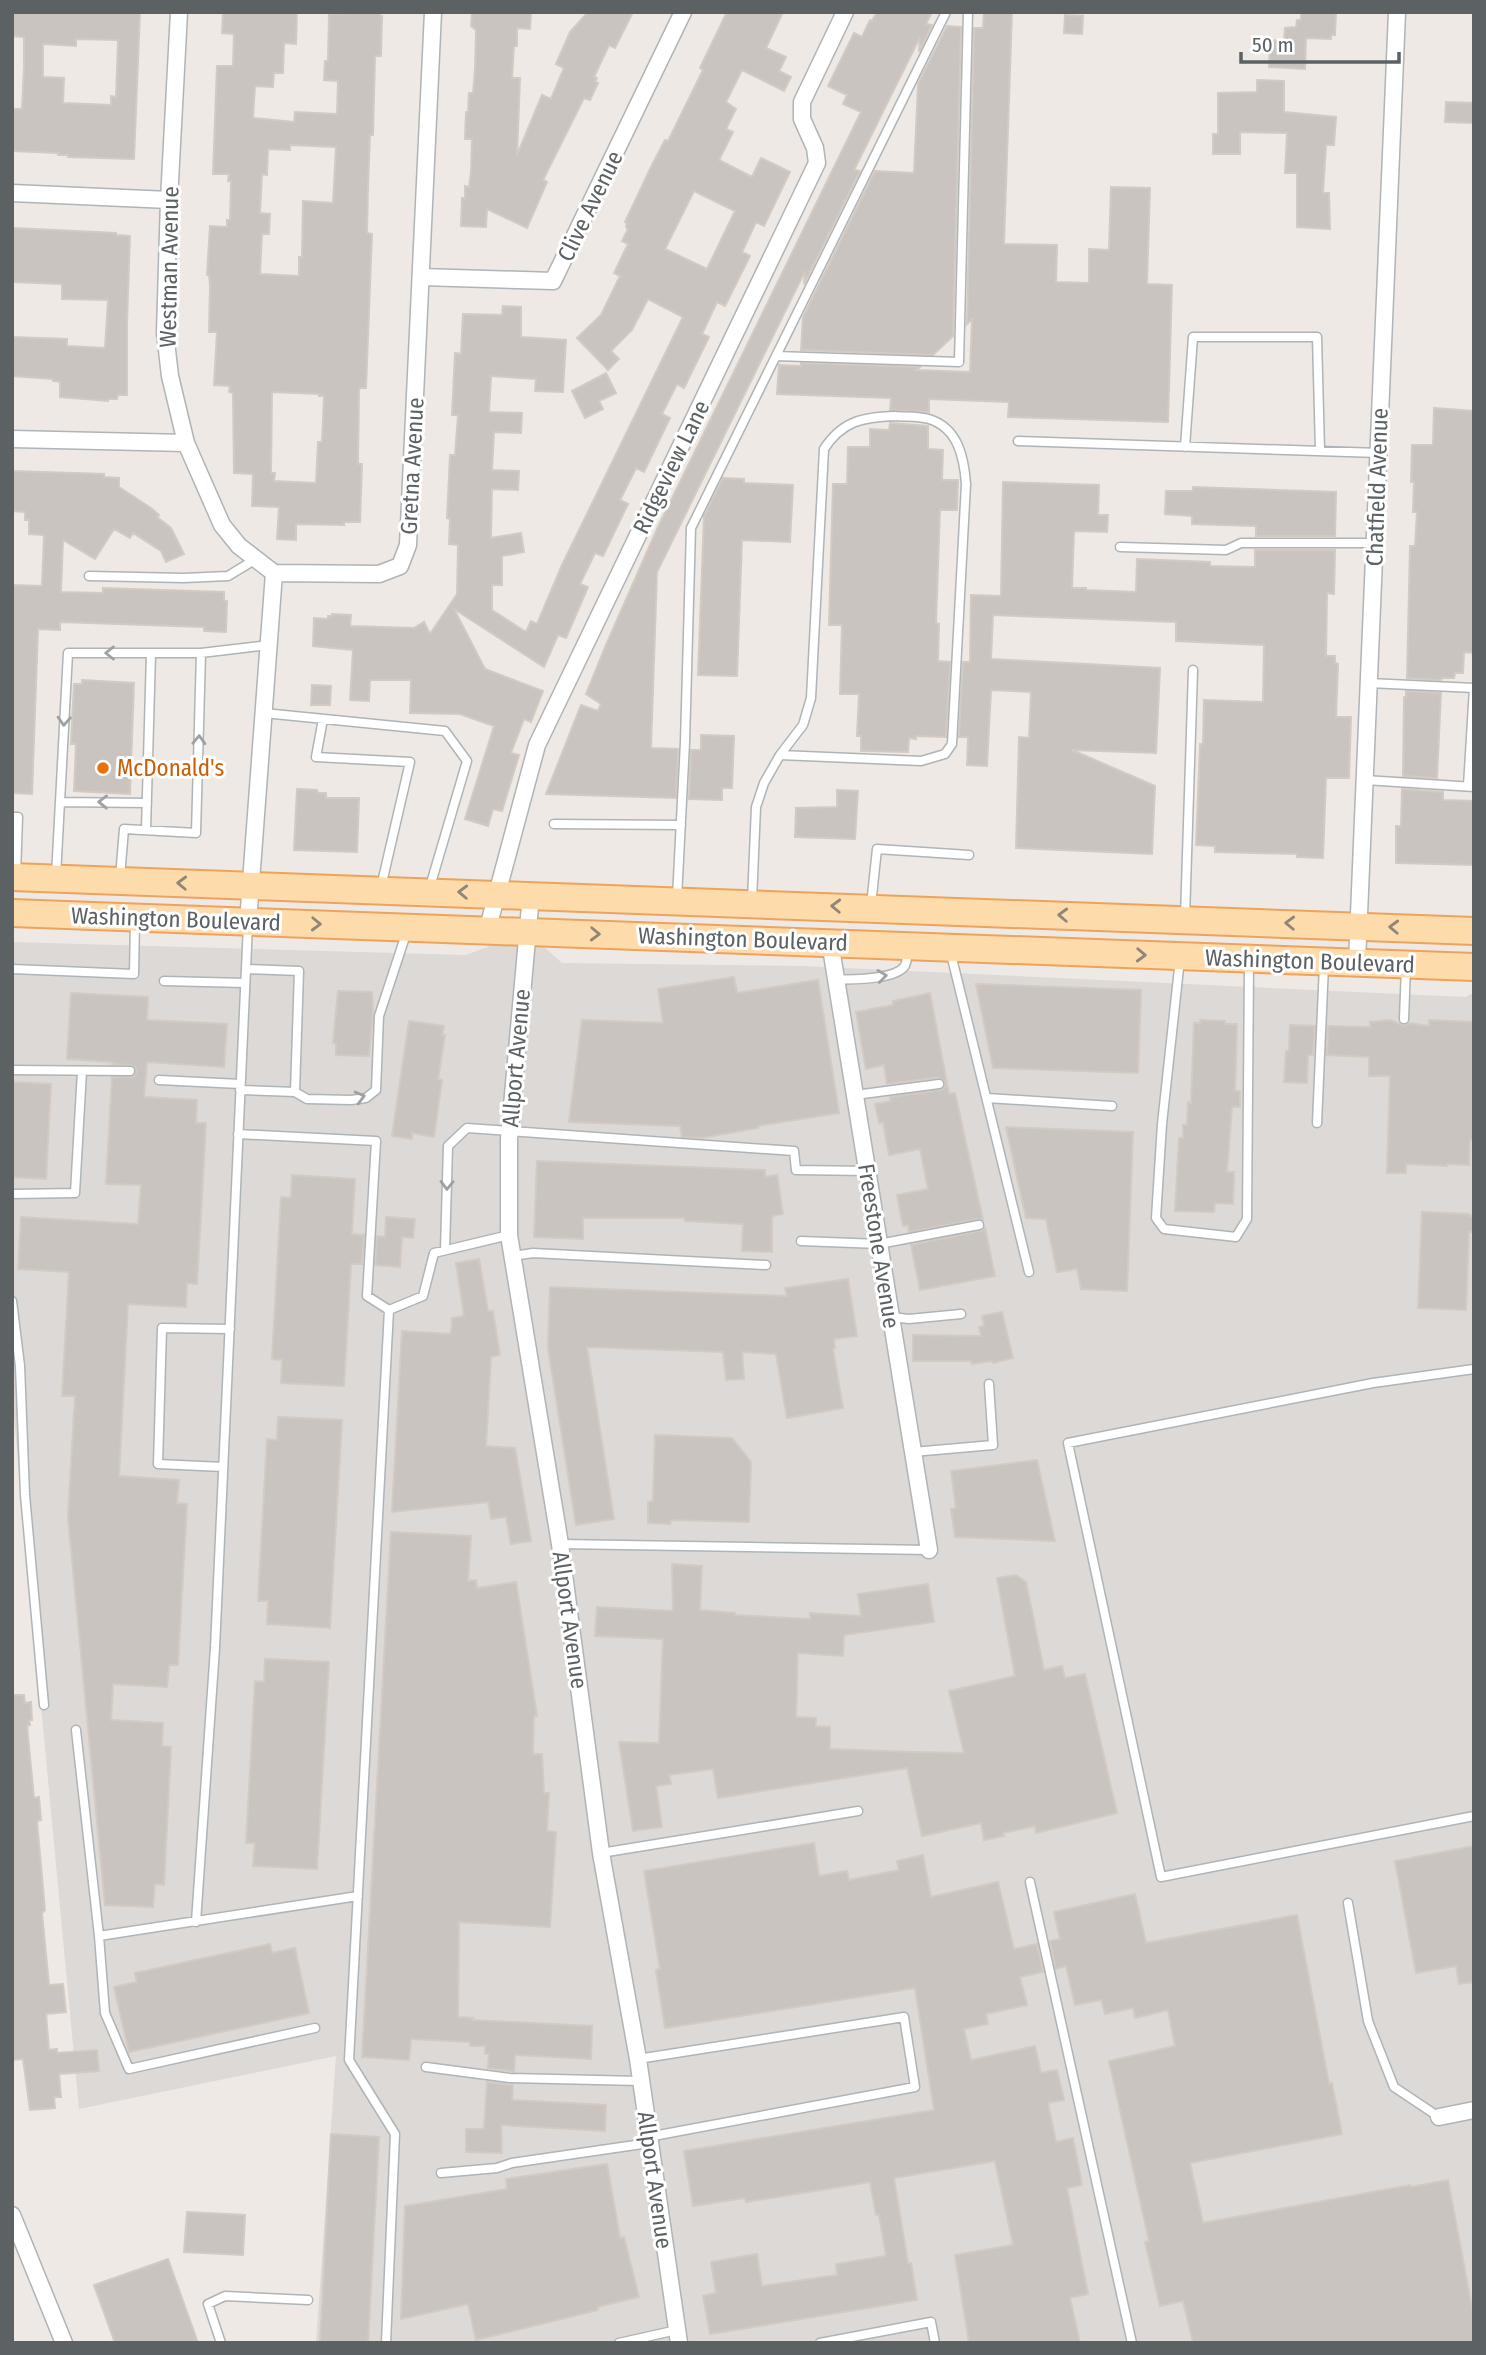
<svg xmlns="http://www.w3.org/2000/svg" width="1486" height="2355" viewBox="0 0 1486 2355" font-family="'Fira Sans Condensed',sans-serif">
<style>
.industrial{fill:#ddd9d6}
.building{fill:#c9c4c0;stroke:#d3cac2;stroke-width:2;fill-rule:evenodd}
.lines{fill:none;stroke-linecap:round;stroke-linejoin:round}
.lane-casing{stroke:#afb4b6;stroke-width:11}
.street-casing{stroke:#afb4b6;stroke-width:19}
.primary-casing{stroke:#efa25c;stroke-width:30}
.lane{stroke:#fff;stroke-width:8}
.street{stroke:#fff;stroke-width:16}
.primary{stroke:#fedbaa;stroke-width:26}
.oneway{stroke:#9da1a2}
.oneway2{stroke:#8d8679}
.food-dot{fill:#e8710a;stroke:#fff;stroke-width:2.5}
.labels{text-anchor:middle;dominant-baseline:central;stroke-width:6;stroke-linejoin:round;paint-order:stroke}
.street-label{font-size:23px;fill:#5c6264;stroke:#fff}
.food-label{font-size:23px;fill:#c56008;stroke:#fff;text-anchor:start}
</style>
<rect width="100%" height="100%" fill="#eee9e4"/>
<path class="industrial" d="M527,932L562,963L802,966L1465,997L1474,993V2343H316L336,2056L79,2109L12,1397V942L466,955Z"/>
<path class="building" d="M12,12H140L134,159L68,157V155H58V153L12,151V109H22L24,67V37L12,36ZM76,39L118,40L116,97L111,96V105L63,103L64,78L43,77V44L76,46Z
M223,12H297L296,44L284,43L283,73H274L273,87L255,86L253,118L294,122L295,112L337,114L338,81L324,80L325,61H328L329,14L380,12V16H382L381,56H375L373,135H370L368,186L367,233L372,234L366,388H359L358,464H362L360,522H344V525L296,524V540L277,539L279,507L252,506L253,474L234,473L233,393L229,392L230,386L214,385L217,332H209L210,285L209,275H207L210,226L227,227V220H230L231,181H228L229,174H213L217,66H233L234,34L222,33ZM290,145L336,147L333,203L303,201L302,257H299V276L260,274L262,234H269L270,214L260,213L262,174L267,175L268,149L290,150ZM272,392L319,394V396H324L322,442H318L316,483L274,481L275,473H271Z
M472,12H531L530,29L517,28V46H514L512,78H520L517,155L542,95L551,99L564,68L556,64L570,32L588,12H633L615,48L609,45L594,77L597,78L595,82L598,83L590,100L584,98L543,180L547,182L527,228L487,209L486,227L461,226L462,198H465V186L469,187L471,172L472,139H465L466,112H468L469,93H473L475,69L476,30L471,26Z
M727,12H783L766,48L786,57L779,71L791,77L784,91L742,70L726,102L736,109L726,129L733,132L719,160L752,177L761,158L790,172L764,226L756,222L742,252L750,256L725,306L717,302L702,334L709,337L684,388L677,384L662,414L670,418L644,472L636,468L620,500L628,504L603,556L595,553L580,584L588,587L566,638L558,635L544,667L454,609L485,669L543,691L531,722L524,719L511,753L519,755L502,811L493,809L488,826L465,819L494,726L460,714L410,713L411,680H370L369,701L350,700L353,650L313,646L314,618L328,619V616H332V614L351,615L350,626L414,628L424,622L430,634L457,594L458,545L449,544L450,519L447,518L450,455H455L458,415H452L455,353L461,354L463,314L502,315L503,306L521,307V337L566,340L563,392L535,391L536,379L491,376L489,412L522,413L521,433L494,432L492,470L519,471L518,490L492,489L491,538L521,533L524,552L502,556V585H492V610L526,632L531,621L537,624L562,565L683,317L648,299L632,330L611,351L619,359L608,370L577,338L601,315L620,276L614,273L628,244L622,241L628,229L626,227L627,223L625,222L651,167L665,140L668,141L703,70L700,68ZM694,191L735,211L707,269L665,249Z
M877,12H932L926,24L932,25L919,52L920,37L854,170L860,171L804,284L805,271L657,572L651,748L678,749L676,798L546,794L581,705L598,711L601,704L586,694L606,645L657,529L861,112L843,104L847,95L828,86L854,33L862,37L870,20L872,21Z
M984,12H1012L1004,244L1057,245L1056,282L1089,283V249L1109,250L1111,187L1150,188L1147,284L1172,285L1168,422L1008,417L1009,402L929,399V412L890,410L891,398L777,394L779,365L801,366V363L920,367L916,370L970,372L972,319L967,324L974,28H983Z
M1301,12H1336L1335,35H1331V39L1306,38L1305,69L1269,67L1270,40L1284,41L1285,28L1296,27L1297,20H1301Z
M1065,15L1083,16L1082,34L1064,33Z
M947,26L961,27L953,336L933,355L801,350L803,317L875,171L914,173L918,84Z
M1257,80L1284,81V112L1336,117L1334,145H1326L1323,193H1329L1330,229L1297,227V173H1285L1287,133L1240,132V154H1213V134H1218V93L1257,92Z
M1446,102L1474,103V123L1445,122Z
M12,228L116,233V235L130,236L127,322V395H118L117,399H108V401L60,397V382L53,381V379L12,376V337L67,339V346L105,348L108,300L62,299V284L12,282Z
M606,373L616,393L599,401L603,409L585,418L572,391Z
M1434,408L1474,411V653L1464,652L1463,673H1455L1454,678H1442L1441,680L1407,678L1410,546H1415L1417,512H1413L1414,482H1411L1412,445H1433Z
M890,423L928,426V449L943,450L942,480H958L957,510H940L936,623L939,624L938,661L950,662L946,737L916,736V739L909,738L908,752L861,751V736H857L859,694H840L842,625H829L833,484H847L848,447H870V429L889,430Z
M12,471L104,474V477L119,478V487L151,508L159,515L157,517L171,528L184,554L166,562L161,551L133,533L130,538L114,529L95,559L63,540L61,592L103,593V588L224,592V601H227L226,632L204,631V627L60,622V630L38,629L32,794L12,793V585L42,586L44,535L29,534V520H25V512L12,511Z
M723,478L744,479V483L793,485L790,542L742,540L737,676L698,675L704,516Z
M1003,482L1099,485L1098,515H1108L1107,532L1074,531L1072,588H1086V590L1136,592L1137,559L1210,562V566L1255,567V550H1335L1334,594L1327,593L1326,656H1335V663L1338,664L1336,717H1351L1349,778H1326L1323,858L1297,857V854L1215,852V846L1196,845L1200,744H1203L1204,700L1263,702L1264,645L1176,641V622L993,615L991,659L1160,668L1156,753L1072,750L1155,786L1152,854L1016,848L1019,737L1029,738L1031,692L991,690L987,766L967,765L968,737H959L963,662H970L971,595L1001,596Z
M1193,487L1336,492L1335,536H1256V526L1192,524V516L1165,514L1166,491H1193Z
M82,680L134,683L130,794L74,791L76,744H71L74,684H82Z
M312,685L331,686L330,705H311Z
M1406,691L1441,693L1437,778L1403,776L1404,697H1406Z
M701,735L734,736L732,788H722V800L689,799L691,750H701Z
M297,789L317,790L318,793H326V798H359L357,852L294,850Z
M1402,789L1443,792V800L1474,801V865L1396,863V826H1401Z
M837,790L858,791L855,839L795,837L796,808L837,807Z
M734,977L737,993L818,980L839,1113L758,1126V1128L701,1138L682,1137L680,1126L569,1122L582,1020L663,1023L658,989Z
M976,984L1141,990L1138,1073L993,1068Z
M338,991L372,992L373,1013L369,1056L336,1055V1043H333Z
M71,993L148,997L147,1020L227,1024L224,1067L147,1062L144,1097L197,1100L196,1123H206L197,1284L187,1283L186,1307L128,1304L119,1476L179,1480L177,1503L187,1504L178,1665H169L167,1687L113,1684L111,1720L163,1723L162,1746L171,1747L164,1885L155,1884L153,1907L105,1905L68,1517L75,1396H62L69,1272L18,1269L21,1217L138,1224L141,1185L106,1184L112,1077H133L136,1074V1068L131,1065L112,1064V1062L67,1059Z
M930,993L949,1094L955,1093L983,1220L978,1219L909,1232L908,1225L903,1226L897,1195L928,1189L920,1149L889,1155L883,1122L879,1123L875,1104L891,1101L890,1097L941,1090L945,1087V1082L938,1077L887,1084L884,1065L866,1069L856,1012L893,1005V1001Z
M1200,1020L1225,1021V1024H1237L1235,1091H1240V1107H1232L1227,1172H1234L1233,1204L1215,1203L1214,1212L1175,1211L1179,1138H1183V1125H1187L1188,1102L1191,1103L1194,1023H1200Z
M1390,1020L1404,1026L1409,1023L1429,1026V1020L1474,1022V1140H1470L1469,1165L1447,1164V1166L1406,1164V1173H1387L1390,1076H1369V1057L1327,1055L1328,1026L1370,1027V1022Z
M409,1021L444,1026L442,1035H445L438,1079L442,1080L434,1137L412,1133V1139L392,1136Z
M1290,1025L1315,1026L1313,1055H1308L1307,1083L1284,1082L1286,1051H1289Z
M12,1082L51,1084L46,1179L12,1177Z
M1006,1127L1133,1132L1127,1291L1081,1289L1077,1269L1057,1272L1046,1219L1026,1218Z
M537,1161L765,1170V1177L777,1175L783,1214L772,1216V1252L742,1251L743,1224L685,1221V1218H583V1239L534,1237Z
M292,1175L355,1179L352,1234L364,1235L362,1264H351L344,1386L281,1383L282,1360L272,1359L281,1197L291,1198Z
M1422,1212L1469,1214V1216H1474V1232H1469L1466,1310L1418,1308Z
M386,1217L415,1219L413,1238L402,1237L400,1267L375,1265L377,1236L385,1237Z
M985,1228L995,1276L920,1290L911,1245L980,1231Z
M479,1259L488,1311H493L500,1355L491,1357L486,1446L515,1448L531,1541L511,1544L506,1517L491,1519L488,1502L392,1512L402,1331L451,1334L452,1318L464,1316L456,1263Z
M848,1279L857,1336L834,1339L835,1348L833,1349L843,1408L787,1418L776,1354L742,1352L744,1379L726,1380L723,1352L587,1347L614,1519L576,1525L548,1348L550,1287L787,1296L785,1288Z
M1002,1312L1013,1358L993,1363L992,1361L972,1364L971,1361H913V1335L981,1336L979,1327L984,1326L982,1316Z
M278,1417L342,1420L330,1628L267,1624L268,1601H258L267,1439L277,1440Z
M655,1435L732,1438L751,1462L749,1522L671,1520L670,1524L648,1523V1502L653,1501Z
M1037,1460L1055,1541L955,1537L951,1509L956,1508L951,1471Z
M391,1532L471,1536L468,1581L476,1580L477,1588L516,1582L537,1716H534L533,1754H542L544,1793H549L547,1831L556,1832L550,1927L459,1922L458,2017L473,2018L472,2020L592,2026L591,2059L515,2055L514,2072L511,2071L488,2068L489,2054H485V2046H470V2042L411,2039L409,2060L362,2057Z
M672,1564L702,1566L700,1610L735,1613V1615L810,1619V1613L861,1616L858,1594L928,1584L934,1622L844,1635L843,1656L798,1653L796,1717L816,1718V1726L830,1727V1749L913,1752L964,1753L949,1691L1015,1676L997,1578L1016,1575L1026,1582L1044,1670L1062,1666L1065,1678L1085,1674L1117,1813L1036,1833L1035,1826L1003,1833L1004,1836L984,1840L981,1823L922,1836L907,1768L718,1798L713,1769L669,1775L671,1784L656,1786L662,1827L633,1831L619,1742L659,1743L663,1639L595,1636L597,1607L673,1611Z
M265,1659L329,1662L317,1869L253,1866L255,1843H246L255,1681L264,1682Z
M12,1695H24L25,1703L31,1702L32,1720H29L30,1725L27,1726L34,1798L39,1797L41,1820L37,1821L45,1910L42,1913L49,1985L63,1984L66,2012L46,2014L49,2050L57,2049V2053L97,2050L99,2071L59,2074L61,2097H54L55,2108L30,2110L23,2059L12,2060Z
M814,1843L819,1876L847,1871L849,1880L899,1870L897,1861L923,1855L931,1897L998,1882L1014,1949L1037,1944L1043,1972L1020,1977L1027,2005L986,2014L988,2024L964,2029L971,2060L1035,2046L1041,2073L1057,2070L1064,2100L1048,2103L1056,2142L1073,2138L1082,2185L1067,2188L1088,2294L1070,2298L1080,2343H969L955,2255L1013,2245L995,2161L894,2178L908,2263H911L917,2300L710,2334L703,2296L716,2293L711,2262L757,2254L762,2286L837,2275L836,2264L886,2256L879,2215H876L870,2182L746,2202L745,2198L693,2206L684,2151L934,2110L915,1988L665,2028L656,1970L660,1969L644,1871Z
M1474,1846V1982L1459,1984L1456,1966L1416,1973L1395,1861Z
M1135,1894L1146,1943L1297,1915L1329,2084L1332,2083L1342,2134L1190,2163L1203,2223L1410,2185L1411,2187L1448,2180L1474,2318V2343H1193L1183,2301L1160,2306L1145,2242L1149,2241L1109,2061L1175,2046L1168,2010L1135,2018L1133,2008L1105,2014L1101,2000L1075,2005L1066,1966L1056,1969L1050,1941L1060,1939L1054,1912Z
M270,1944L272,1953L295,1948L309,2013L129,2052L114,1987L137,1982L135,1973Z
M487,2082L513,2085L512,2100L606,2105L605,2131L501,2125L502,2153L466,2152V2129H484Z
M331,2134L379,2137L368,2343H320Z
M607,2164L620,2238L624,2237L639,2297L597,2307L598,2310L476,2340L468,2304L401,2319L405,2206L507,2189L506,2179Z
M187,2212L245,2215L243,2255L184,2252Z
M168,2259L198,2343H115L94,2285Z"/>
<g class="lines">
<defs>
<path id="lane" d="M776,356L959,362L968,12
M895,416C905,417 918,416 929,419C958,428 964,457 966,484L952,744L945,754L921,761L780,755L803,725L811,698L824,449C842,421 863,417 895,416Z
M1018,441L1379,453
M1185,447L1193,337H1317L1320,451
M1120,547L1226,550L1241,543H1375
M89,576L184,578L228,576L256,559
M1369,683L1474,688L1468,786
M264,713L445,731L467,761L429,890
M323,719L316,757L410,762L381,887
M1365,780L1474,787
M60,802L147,803
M12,817H18L16,874
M554,824L681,825
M146,830L151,653
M56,876L68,653H201L268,645
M120,877L124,829L196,833L201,653
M677,898L685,742L691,528L946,12
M752,900L756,807L764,783L780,755
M871,905L877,849L969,855
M1185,917L1193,670
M950,950L1029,1272
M1180,959L1162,1124L1156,1218L1164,1229L1236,1237L1247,1219L1249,962
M12,969L134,974L135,920
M836,980C853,979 893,980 904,967C907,963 907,957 908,951
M164,981L245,983
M1404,1019L1406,967
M12,1070L130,1071
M159,1080L240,1084
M240,1090L295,1092L299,971L246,969
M295,1092L307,1099L351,1100L366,1098L376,1090L379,1016L407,931
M855,1095L939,1084
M987,1098L1112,1106
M1317,1123L1324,965
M238,1134L376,1141L367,1296L389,1310
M12,1194L75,1193L82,1071
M801,1241L879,1244L979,1225
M445,1250L448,1146L467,1128L794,1151L796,1170L867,1171
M513,1256L533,1253L766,1265
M12,1301L20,1366L25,1495L44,1705
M891,1317L909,1319L961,1314
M1474,1369L1373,1383L1068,1443L1161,1877L1474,1816
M913,1452L993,1445L989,1384
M223,1467L158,1464L162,1328L230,1329
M560,1544L929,1550
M76,1730L99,1936L105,2013L129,2069L315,2028
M601,1853L858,1811
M1030,1882L1132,2343
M1348,1903L1368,2021L1394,2087L1439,2117
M196,1922L215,1648L248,925
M99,1936L358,1896
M638,2059L904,2017L915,2087L648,2137
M426,2067L510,2078L640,2081
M441,2173L497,2168L512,2163L649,2143
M221,2343L208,2304L225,2296L308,2300
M386,2343L395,2134L349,2060L389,1310L423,1296L434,1253L509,1235
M619,2343L677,2330
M820,2343L931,2322L935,2343"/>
<path id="street" d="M179,12L169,200L165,333L170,376L186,443L222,525L239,546L274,573
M12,193L169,200
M422,277L553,281L683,12
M12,439L186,443
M531,895L509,1139V1235L560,1544L601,1853L638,2059L679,2343
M248,922L274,573L379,574L400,566L408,545L433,12
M487,931L537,745L817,163L815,148L802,119V102L845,12
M830,942L929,1550
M1357,962L1397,12
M1439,2117L1474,2110
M12,2215L64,2343"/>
<path id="primary" d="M12,877L1474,931
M12,913L1474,967"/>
</defs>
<use href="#lane" class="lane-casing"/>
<use href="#street" class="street-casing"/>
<use href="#primary" class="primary-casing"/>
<use href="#lane" class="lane"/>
<use href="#street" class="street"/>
<use href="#primary" class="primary"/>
</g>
<defs><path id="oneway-chevron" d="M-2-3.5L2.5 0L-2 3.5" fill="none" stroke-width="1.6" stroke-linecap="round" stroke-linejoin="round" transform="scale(1.75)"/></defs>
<g class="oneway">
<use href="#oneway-chevron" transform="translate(110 653) rotate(-180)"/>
<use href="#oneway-chevron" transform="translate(64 721) rotate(93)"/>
<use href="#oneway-chevron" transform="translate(199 740) rotate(-88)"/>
<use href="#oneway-chevron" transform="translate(103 802) rotate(-179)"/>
<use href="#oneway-chevron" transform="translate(882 976) rotate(-7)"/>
<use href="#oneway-chevron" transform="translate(360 1097) rotate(-15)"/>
<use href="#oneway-chevron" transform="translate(447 1185) rotate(91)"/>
</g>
<g class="oneway2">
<use href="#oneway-chevron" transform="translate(182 883) rotate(-178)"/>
<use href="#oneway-chevron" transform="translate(463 892) rotate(-178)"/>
<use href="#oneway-chevron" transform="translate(836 906) rotate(-178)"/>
<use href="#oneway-chevron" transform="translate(1063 915) rotate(-178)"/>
<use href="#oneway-chevron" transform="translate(1290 923) rotate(-178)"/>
<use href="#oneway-chevron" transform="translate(316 924) rotate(2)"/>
<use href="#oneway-chevron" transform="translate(1394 927) rotate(-178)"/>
<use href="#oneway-chevron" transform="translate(595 934) rotate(2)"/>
<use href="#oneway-chevron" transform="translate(1141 955) rotate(2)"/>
</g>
<circle class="food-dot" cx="103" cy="768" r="7"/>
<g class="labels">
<g class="street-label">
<text transform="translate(590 206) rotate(-64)">Clive Avenue</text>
<text transform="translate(169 267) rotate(-89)">Westman Avenue</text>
<text transform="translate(412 466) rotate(-87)">Gretna Avenue</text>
<text transform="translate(671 467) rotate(-64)">Ridgeview Lane</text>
<text transform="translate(1377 487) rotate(-88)">Chatfield Avenue</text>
<text transform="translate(176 919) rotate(2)">Washington Boulevard</text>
<text transform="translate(743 939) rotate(2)">Washington Boulevard</text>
<text transform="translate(1310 961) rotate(2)">Washington Boulevard</text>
<text transform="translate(516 1058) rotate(-85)">Allport Avenue</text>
<text transform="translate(879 1246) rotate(81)">Freestone Avenue</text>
<text transform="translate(570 1620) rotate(82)">Allport Avenue</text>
<text transform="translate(655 2180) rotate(82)">Allport Avenue</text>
</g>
<g class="food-label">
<text x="117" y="768">McDonald's</text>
</g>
</g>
<rect width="1486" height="2355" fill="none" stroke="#5c6264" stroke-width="28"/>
<path d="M1241 52v10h158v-10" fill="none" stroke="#5c6264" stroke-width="3.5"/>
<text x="1252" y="52" font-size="21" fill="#5c6264" stroke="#ffffff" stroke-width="5" paint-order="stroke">50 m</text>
</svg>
